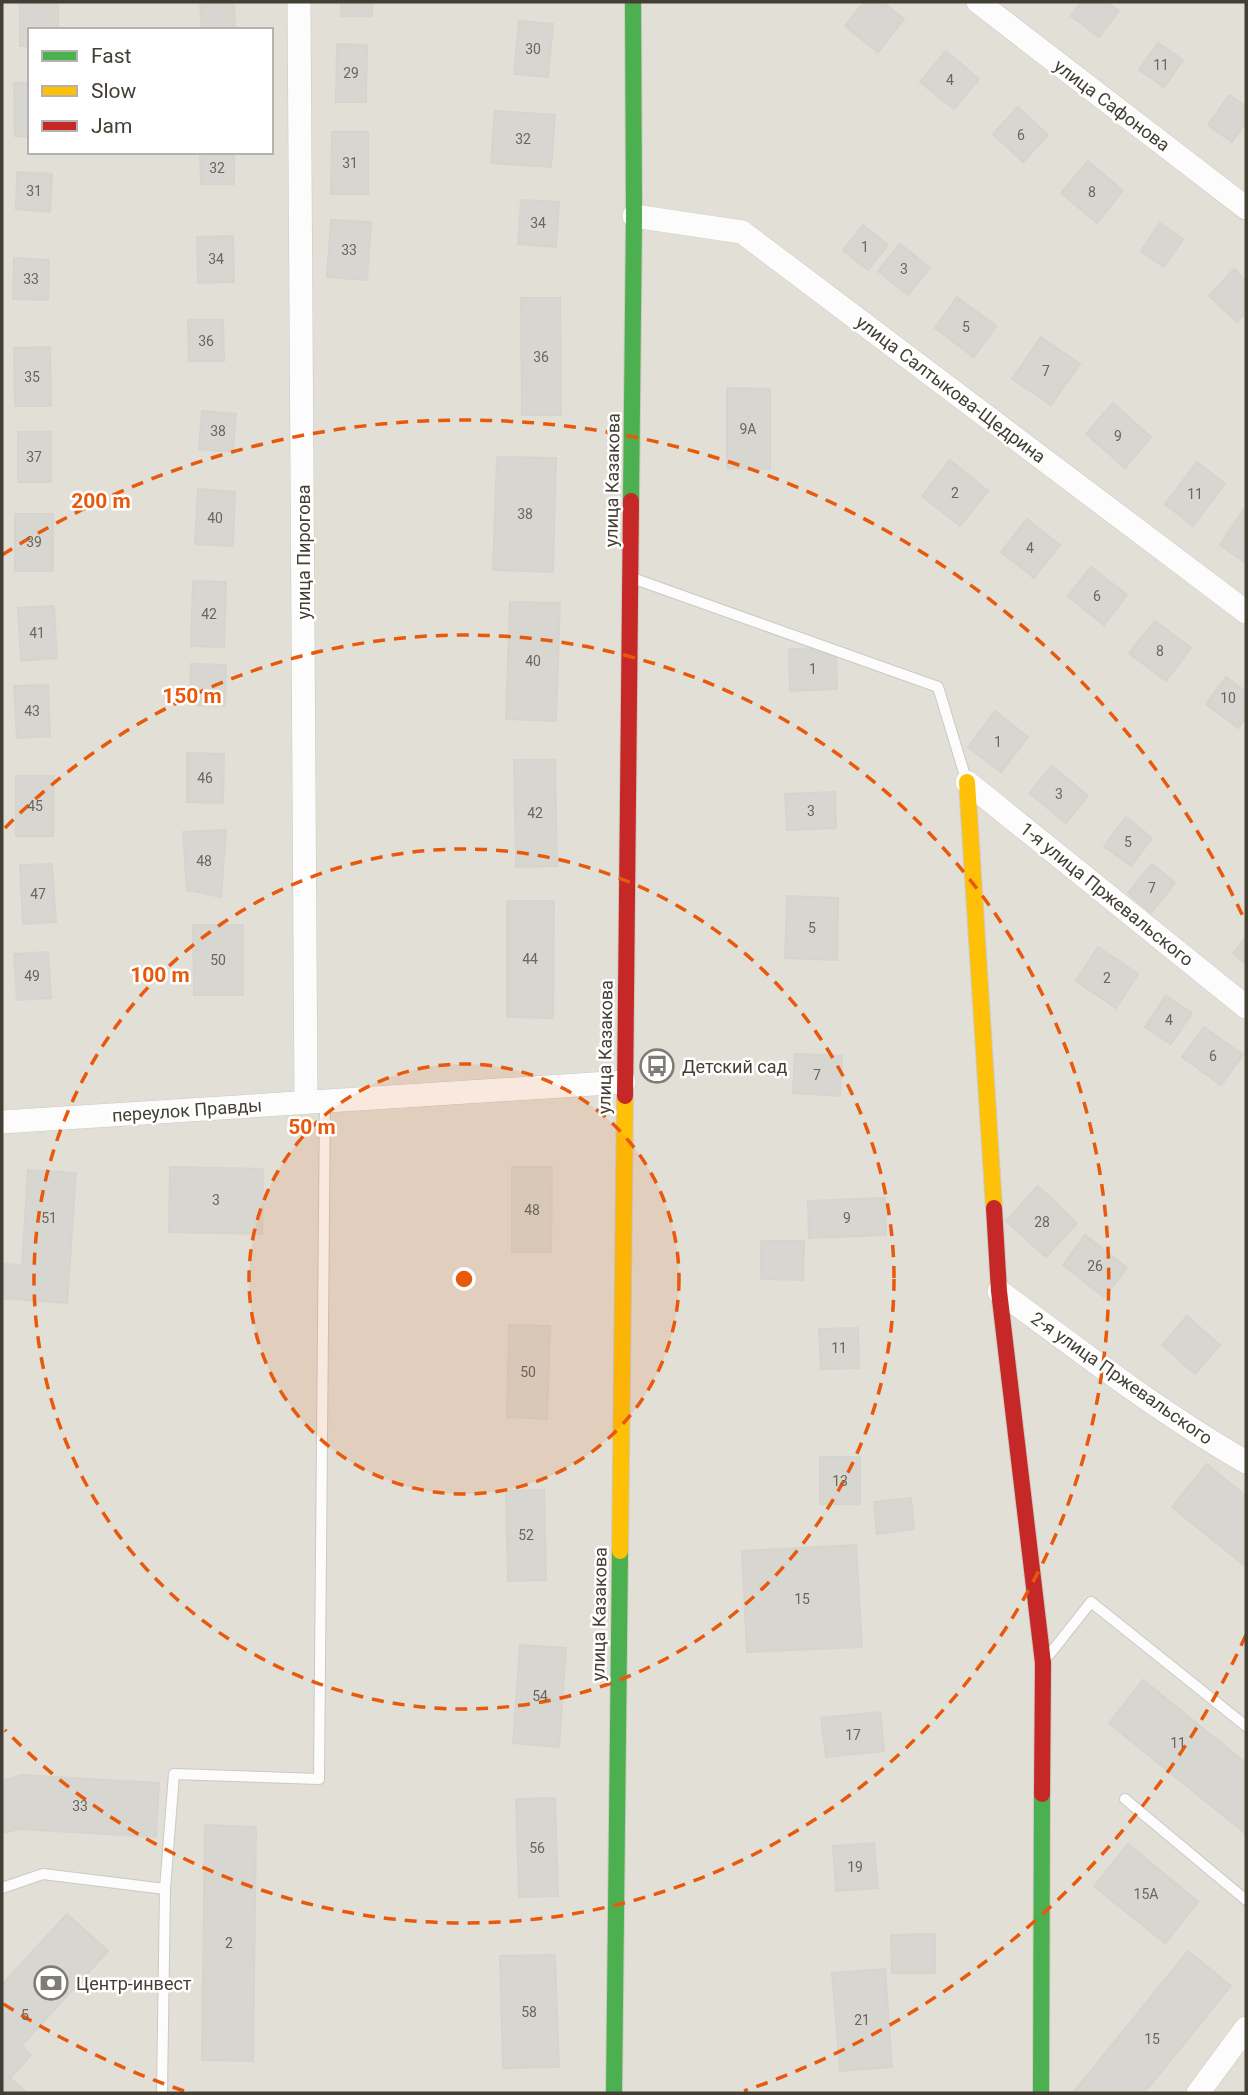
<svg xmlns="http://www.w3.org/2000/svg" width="1248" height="2095" viewBox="0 0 1248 2095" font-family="Roboto,sans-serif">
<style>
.residential{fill:#e2dfd6;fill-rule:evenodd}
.building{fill:#d8d6d0;stroke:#d6d4ce;stroke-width:2}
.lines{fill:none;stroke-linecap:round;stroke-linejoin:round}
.lane-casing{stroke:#cac9c4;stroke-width:12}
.street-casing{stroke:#cac9c4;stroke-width:24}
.fast-casing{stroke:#cdcabf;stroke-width:18}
.slow-casing{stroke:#cdcabf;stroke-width:18}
.jam-casing{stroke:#cdcabf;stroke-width:18}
.lane{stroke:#fcfcfc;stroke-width:10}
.street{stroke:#fcfcfc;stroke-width:23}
.fast{stroke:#4caf50;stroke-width:16}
.slow{stroke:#ffc107;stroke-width:16}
.jam{stroke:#c62828;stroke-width:16}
.ring{fill:none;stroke:#e8590c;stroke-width:3.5;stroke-dasharray:12 9}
.labels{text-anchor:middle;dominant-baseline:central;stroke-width:5;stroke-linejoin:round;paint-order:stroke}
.number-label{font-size:14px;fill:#69665c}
.street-label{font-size:18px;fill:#433f35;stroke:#fff}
.poi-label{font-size:18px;fill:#433f35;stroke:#fff;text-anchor:start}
.centre{fill:#e8590c;stroke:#fff;stroke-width:3.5}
.ring-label{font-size:21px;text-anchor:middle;font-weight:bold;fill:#e8590c;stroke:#fff;stroke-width:5;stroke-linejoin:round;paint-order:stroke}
</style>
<rect width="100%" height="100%" fill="#eeede8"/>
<path class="residential" d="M2,2H1246V2093H2ZM30,30H271V152H30Z"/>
<path class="building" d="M20,2H58V30H30V46H20Z
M200,2H234L235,30H202Z
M341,2H372V16H341Z
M864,2H882L904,19L878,52L845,26Z
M1081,2H1107L1119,11L1099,37L1071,16Z
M519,21L553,24L548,77L514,74Z
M1158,43L1183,60L1164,87L1139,70Z
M337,44L367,45L366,102H336Z
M946,51L979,79L954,109L920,82Z
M14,83H30V137L15,136Z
M1229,95L1246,106V122L1232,142L1208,125Z
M1018,107L1048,135L1023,162L993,134Z
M495,111L555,115L551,167L491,163Z
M332,132H368V194H331Z
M200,152H234V184H201Z
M1088,161L1123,191L1097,223L1061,193Z
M17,172L52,174L50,212L16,209Z
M521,200L559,202L556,247L518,244Z
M331,220L371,222L367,280L327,277Z
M1160,223L1183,239L1164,267L1141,251Z
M863,225L888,245L868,270L843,250Z
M233,236L234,282L198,283L197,237Z
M900,244L930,268L908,295L878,271Z
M14,258L49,260L48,300L13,299Z
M1234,269L1246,281V312L1237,322L1209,296Z
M957,297L996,326L974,357L935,328Z
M521,298H560L561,415H522Z
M188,320H223L224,361H189Z
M1041,337L1080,364L1051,405L1012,379Z
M50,347L51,406H15L14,348Z
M727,388L770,389V469L727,468Z
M1113,403L1151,437L1125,468L1086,434Z
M202,411L236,414L233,452L199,449Z
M18,432H51V482H18Z
M497,457L556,458L553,572L493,570Z
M950,460L988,491L960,526L922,496Z
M1197,462L1225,484L1193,526L1165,504Z
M198,489L235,492L233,546L195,544Z
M1244,509L1246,511V563L1220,545Z
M15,514H53V571H15Z
M1027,519L1060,545L1034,578L1001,552Z
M1091,567L1127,595L1104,625L1068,596Z
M193,581L226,582L224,647L191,646Z
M510,602L560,603L556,721L506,719Z
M54,606L57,658L21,661L18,608Z
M1155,621L1191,648L1166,681L1129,653Z
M836,648L837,689L790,691L789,649Z
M191,664L226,665L225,706L190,705Z
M1226,677L1246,692V718L1238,728L1206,704Z
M48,685L50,736L17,738L14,686Z
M995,711L1028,737L1001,772L968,747Z
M187,753L224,754L223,803L187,802Z
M514,760H555L557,866L516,867Z
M1052,766L1088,796L1066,823L1029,793Z
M16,776H54L53,836H16Z
M835,792L836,828L787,830L785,794Z
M1126,817L1152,838L1131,866L1104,846Z
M226,830L221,897L187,890L183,832Z
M52,864L56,922L23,924L20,865Z
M1152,864L1175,883L1151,913L1128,893Z
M787,896L838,898L837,960L785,958Z
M507,901H554L553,1018L507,1017Z
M193,925H243V995H194Z
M1246,937V964L1233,953Z
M1098,947L1138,974L1116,1008L1076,981Z
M48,952L51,998L17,1000L14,954Z
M1166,996L1192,1013L1171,1044L1145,1027Z
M1204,1027L1243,1055L1221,1085L1182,1057Z
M795,1054L842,1056L840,1096L793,1093Z
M170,1167L263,1169L262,1234L169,1232Z
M512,1167H552L551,1252H512Z
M28,1170L76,1173L67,1303L2,1298V1264L22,1265Z
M1038,1186L1077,1223L1046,1257L1006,1221Z
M885,1198L886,1235L809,1238L808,1201Z
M1085,1235L1127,1268L1104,1297L1063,1265Z
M761,1241H804L803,1280L761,1279Z
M1187,1316L1220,1345L1195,1374L1162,1345Z
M509,1325L550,1326L547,1419L507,1417Z
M858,1328L859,1368L821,1369L819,1329Z
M820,1457H860V1504H820Z
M1207,1464L1246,1496V1567L1172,1507Z
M544,1490L546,1580L508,1581L506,1491Z
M911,1498L914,1529L877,1534L874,1502Z
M856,1545L862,1647L747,1652L742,1551Z
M520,1645L566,1648L559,1747L513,1743Z
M1143,1680L1246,1763V1834L1109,1723Z
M880,1712L884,1751L826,1757L821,1718Z
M21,1775L159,1783L156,1837L19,1829L2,1833V1781Z
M555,1798L558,1896L519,1897L516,1799Z
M205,1825L256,1827L253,2061L202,2060Z
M874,1843L878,1888L836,1891L833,1846Z
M1128,1844L1198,1902L1165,1943L1094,1886Z
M67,1914L108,1951L21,2046L31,2055L10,2078L27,2093H2V1985Z
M935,1934V1973H892L891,1935Z
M1188,1951L1231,1986L1144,2093H1073Z
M555,1955L559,2067L503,2068L500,1956Z
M885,1969L892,2067L840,2071L832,1973Z"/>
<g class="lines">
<defs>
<path id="lane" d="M635,579L938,687L966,779
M1049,1655L1091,1602L1246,1726
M1125,1799L1246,1900
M2,1888L43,1874L165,1889L162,2093
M165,1889L174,1774L319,1779L325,1100"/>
<path id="street" d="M299,2L306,1102
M978,2L1246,208
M634,216L742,232L1246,612
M967,782L1246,1007
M2,1122L624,1082
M999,1291C1080,1351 1159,1412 1246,1462
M1198,2093L1246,2028"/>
<path id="fast" d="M631,501L634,216L633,2
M614,2093L620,1551
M1041,2093L1042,1794"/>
<path id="slow" d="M967,782L994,1208
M620,1551L625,1096"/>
<path id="jam" d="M625,1096L631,501
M994,1208L999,1291L1043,1663L1042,1794"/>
</defs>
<use href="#lane" class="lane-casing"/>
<use href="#street" class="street-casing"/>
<use href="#fast" class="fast-casing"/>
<use href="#slow" class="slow-casing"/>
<use href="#jam" class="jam-casing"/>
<use href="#lane" class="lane"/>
<use href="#street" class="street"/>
<use href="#fast" class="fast"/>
<use href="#slow" class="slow"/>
<use href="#jam" class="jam"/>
</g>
<circle cx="464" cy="1279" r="215" fill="#e8590c" fill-opacity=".12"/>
<g class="ring">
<circle cx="464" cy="1279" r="215"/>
<circle cx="464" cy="1279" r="430"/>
<path d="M5 828A644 644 0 1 1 5 1730"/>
<path d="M1246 1635A859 859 0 0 1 744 2091M184 2091A859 859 0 0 1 2 2003M2 555A859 859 0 0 1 1246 923"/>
</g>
<defs>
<symbol id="bus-ring" viewBox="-11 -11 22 22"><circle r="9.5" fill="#fff" stroke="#7f7c74" stroke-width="1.5"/><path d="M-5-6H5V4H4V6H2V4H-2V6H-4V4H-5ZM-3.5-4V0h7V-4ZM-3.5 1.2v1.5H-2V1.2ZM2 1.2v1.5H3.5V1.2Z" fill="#7f7c74"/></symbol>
<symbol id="bank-ring" viewBox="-11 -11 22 22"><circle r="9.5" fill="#fff" stroke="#7f7c74" stroke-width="1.5"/><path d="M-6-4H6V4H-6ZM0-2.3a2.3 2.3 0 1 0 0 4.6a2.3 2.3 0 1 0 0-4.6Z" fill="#7f7c74"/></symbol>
</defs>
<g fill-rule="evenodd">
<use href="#bus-ring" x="638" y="1047" width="38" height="38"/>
<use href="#bank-ring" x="32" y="1964" width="38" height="38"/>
</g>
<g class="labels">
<g class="number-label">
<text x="533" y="49">30</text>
<text x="1161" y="65">11</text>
<text x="351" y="73">29</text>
<text x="950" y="80">4</text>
<text x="1021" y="135">6</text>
<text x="523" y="139">32</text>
<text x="350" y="163">31</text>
<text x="217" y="168">32</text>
<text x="34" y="191">31</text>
<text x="1092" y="192">8</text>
<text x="538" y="223">34</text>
<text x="865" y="247">1</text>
<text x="349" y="250">33</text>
<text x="216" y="259">34</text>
<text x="904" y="269">3</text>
<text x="31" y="279">33</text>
<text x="966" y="327">5</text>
<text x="206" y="341">36</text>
<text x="541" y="357">36</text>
<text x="1046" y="371">7</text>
<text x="32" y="377">35</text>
<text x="748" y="429">9А</text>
<text x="218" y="431">38</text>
<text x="1118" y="436">9</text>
<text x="34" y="457">37</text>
<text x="955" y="493">2</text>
<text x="1195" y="494">11</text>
<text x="525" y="514">38</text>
<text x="215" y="518">40</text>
<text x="34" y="542">39</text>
<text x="1030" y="548">4</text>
<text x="1097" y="596">6</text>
<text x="209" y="614">42</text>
<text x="37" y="633">41</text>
<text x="1160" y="651">8</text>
<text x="533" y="661">40</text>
<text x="813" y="669">1</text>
<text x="1228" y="698">10</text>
<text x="32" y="711">43</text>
<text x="998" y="742">1</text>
<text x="205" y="778">46</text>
<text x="1059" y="794">3</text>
<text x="35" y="806">45</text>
<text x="811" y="811">3</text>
<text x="535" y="813">42</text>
<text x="1128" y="842">5</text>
<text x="204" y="861">48</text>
<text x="1152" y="888">7</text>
<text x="38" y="894">47</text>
<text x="812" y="928">5</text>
<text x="530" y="959">44</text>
<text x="218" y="960">50</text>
<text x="32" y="976">49</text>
<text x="1107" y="978">2</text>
<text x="1169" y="1020">4</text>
<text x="1213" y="1056">6</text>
<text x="817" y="1075">7</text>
<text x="216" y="1200">3</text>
<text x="532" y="1210">48</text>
<text x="49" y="1218">51</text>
<text x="847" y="1218">9</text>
<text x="1042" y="1222">28</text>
<text x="1095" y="1266">26</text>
<text x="839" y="1348">11</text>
<text x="528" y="1372">50</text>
<text x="840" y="1481">13</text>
<text x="526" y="1535">52</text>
<text x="802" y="1599">15</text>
<text x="540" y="1696">54</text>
<text x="853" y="1735">17</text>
<text x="1178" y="1743">11</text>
<text x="80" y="1806">33</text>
<text x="537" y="1848">56</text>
<text x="855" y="1867">19</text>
<text x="1146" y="1894">15А</text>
<text x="229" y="1943">2</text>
<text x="529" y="2012">58</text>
<text x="25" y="2015">5</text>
<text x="862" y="2020">21</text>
<text x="1152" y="2039">15</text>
</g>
<g class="street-label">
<text transform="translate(1112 105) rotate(37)">улица Сафонова</text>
<text transform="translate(951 389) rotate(37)">улица Салтыкова-Щедрина</text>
<text transform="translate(612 480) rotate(-89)">улица Казакова</text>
<text transform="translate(303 552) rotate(-90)">улица Пирогова</text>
<text transform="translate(1107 894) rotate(39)">1-я улица Пржевальского</text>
<text transform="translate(605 1047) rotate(-89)">улица Казакова</text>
<text transform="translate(187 1110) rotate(-4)">переулок Правды</text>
<text transform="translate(1122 1378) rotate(35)">2-я улица Пржевальского</text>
<text transform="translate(599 1614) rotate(-89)">улица Казакова</text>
</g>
<g class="poi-label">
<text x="682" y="1066">Детский сад</text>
<text x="76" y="1983">Центр-инвест</text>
</g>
</g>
<circle cx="464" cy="1279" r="10" class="centre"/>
<g class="ring-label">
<text x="101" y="508">200 m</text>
<text x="192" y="703">150 m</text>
<text x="160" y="982">100 m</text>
<text x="312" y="1134">50 m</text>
</g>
<rect width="1248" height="2095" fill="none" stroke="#433f35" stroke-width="7"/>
<rect x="28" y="28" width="245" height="126" fill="#ffffff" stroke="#b4b2ae" stroke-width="2"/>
<rect x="42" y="51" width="35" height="10" fill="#4caf50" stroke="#b4b2ae" stroke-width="2"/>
<text x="91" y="63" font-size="21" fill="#433f35">Fast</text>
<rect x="42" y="86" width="35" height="10" fill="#ffc107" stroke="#b4b2ae" stroke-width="2"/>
<text x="91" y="98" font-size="21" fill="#433f35">Slow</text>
<rect x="42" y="121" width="35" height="10" fill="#c62828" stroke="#b4b2ae" stroke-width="2"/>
<text x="91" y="133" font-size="21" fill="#433f35">Jam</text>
</svg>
